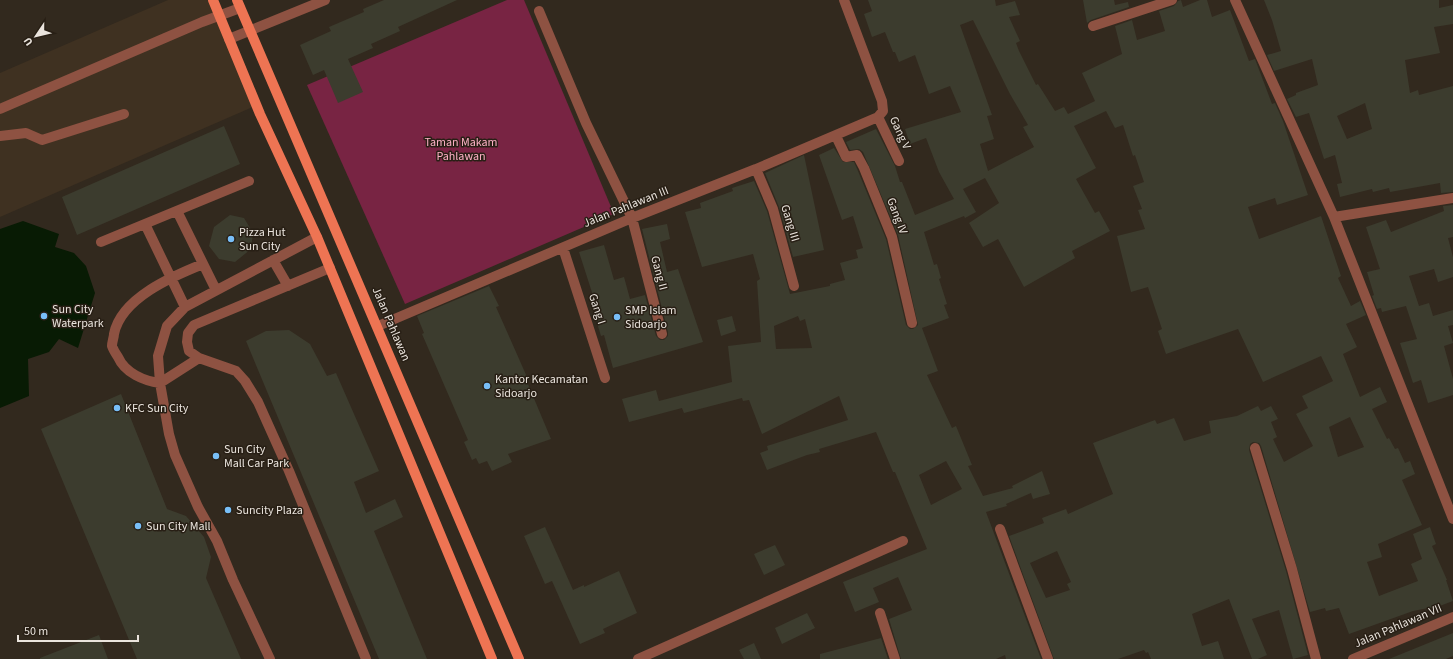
<svg xmlns="http://www.w3.org/2000/svg" width="1453" height="659" viewBox="0 0 1453 659" font-family="'Source Sans 3',sans-serif">
<style>
.built{fill:#3f3121}
.green{fill:#782443}
.water{fill:#081b04}
.building{fill:#3c3c2e;fill-rule:evenodd}
.lines{fill:none;stroke-linecap:round;stroke-linejoin:round}
.minor{stroke:#8e5242;stroke-width:10}
.major{stroke:#ee7453;stroke-width:10}
.poi-dot{fill:#78bff8;stroke:#281f15;stroke-width:1.5}
.labels{text-anchor:middle;dominant-baseline:central;stroke-width:3;stroke-linejoin:round;paint-order:stroke}
.street-label{font-size:12px;fill:#eae4dd;stroke:#281f15}
.park-label{font-size:12px;fill:#feb1c6;stroke:#281f15}
.poi-label{font-size:12px;fill:#eae4dd;stroke:#281f15;text-anchor:start}
</style>
<rect width="100%" height="100%" fill="#32291e"/>
<path class="built" d="M168,0H209L255,106L0,217V73Z"/>
<path class="green" d="M507,0H524L614,214L405,304L307,85Z"/>
<path class="water" d="M23,221L59,234L55,247L74,253L86,266L95,293L78,348L59,339L49,352L28,359L29,396L0,408V229Z"/>
<path class="building" d="M384,0H457L398,27L400,31L371,44L373,48L348,59L363,92L338,103L324,70L313,75L300,45L331,31L329,27L364,12L363,9Z
M868,0H995L996,6L1015,1L1020,15L1009,17L1020,41L1016,43L1019,51L1036,85L1038,84L1055,111L1064,107L1068,114L1095,101L1082,73L1122,54L1115,26L1132,20L1137,40L1165,31L1159,11L1174,6L1178,1L1181,0L1183,7L1200,0H1207L1212,17L1230,10L1249,61L1255,59L1272,104L1275,103L1283,121L1308,195L1277,205L1275,198L1248,207L1259,239L1321,216L1341,276L1338,278L1351,306L1360,301L1366,315L1346,324L1357,347L1343,354L1360,397L1380,387L1387,402L1372,409L1387,439L1389,438L1395,449L1398,448L1405,463L1410,461L1415,474L1402,480L1422,525L1378,544L1382,557L1367,562L1379,596L1418,581L1411,564L1422,559L1413,534L1430,527L1436,544L1432,546L1447,580H1446L1453,601L1429,610L1428,608L1413,611L1349,634L1339,608L1326,611L1325,608L1310,612L1261,446L1259,443L1253,442L1250,444L1249,450L1286,571L1308,655L1293,659L1279,610L1252,619L1267,655L1258,659H1252L1229,599L1192,614L1202,646L1218,641L1224,659H1151L1148,652L1146,653L1144,650L1118,659H1054L1009,536L1044,523L1042,518L1066,509L1068,514L1113,494L1093,443L1155,420L1157,424L1174,418L1184,441L1211,433L1209,421L1237,416L1258,406L1261,411L1271,406L1278,419L1271,422L1277,437L1273,439L1284,462L1313,446L1296,414L1308,408L1302,396L1333,381L1321,356L1263,382L1238,329L1166,354L1158,331L1162,329L1148,287L1131,292L1117,236L1145,229L1138,210L1142,209L1133,186L1144,182L1135,155L1133,156L1123,125L1115,128L1106,111L1074,126L1096,168L1076,179L1095,213L1099,211L1110,231L1072,251L1075,258L1024,287L998,239L983,247L969,223L999,203L985,178L963,189L976,212L965,218L964,216L924,232L934,265L937,264L941,278L939,279L947,304L944,305L949,318L922,328L938,371L927,375L952,428L956,426L972,465L968,466L983,496L1013,488L1012,486L1042,471L1050,494L1033,499L1031,493L1006,504L1007,506L986,512L1041,659H1006L1005,655L996,659H901L889,619L912,610L898,577L873,588L879,602L855,612L843,582L927,549L895,472H893L876,432L819,449L820,452L807,455L767,470L760,453L768,450L767,446L848,420L839,396L762,434L749,400L743,401L742,398L684,413L682,408L629,422L622,399L656,390L659,401L732,382L728,346L761,342L757,281L760,279L753,254L702,267L685,212L701,208L700,203L733,191L732,188L754,181L767,211L790,294L830,286V284L845,280L840,263L858,258L856,250L863,248L853,216L842,220L819,155L834,148L843,162H854L858,171L886,239L906,325L910,329H913L918,325L898,235L863,152L859,149L850,150L846,142L876,129L895,166L900,182H902L915,215L954,199L939,172L926,138L910,144L905,129L961,112L950,86L929,94L915,55L899,62L895,52H893L885,32L872,37L864,14L872,11ZM973,20L1010,94L1028,125L1023,127L1034,147L988,171L980,144L994,139L987,116L992,115L960,25ZM798,316L800,321L805,319L812,348L776,349L774,326ZM1350,417L1364,447L1338,457L1329,427ZM946,461L962,489L931,505L919,475ZM1057,551L1071,582L1067,584L1070,590L1046,598L1030,563Z
M1083,0H1114L1115,5L1128,2L1129,7L1091,20L1087,23Z
M1264,0H1439V8L1453,5V24L1434,27L1440,53L1405,60L1410,93L1418,90L1419,95L1453,86V192L1441,193L1440,183L1390,192L1389,188L1373,192L1372,189L1340,197L1337,184L1342,183L1335,155L1324,159L1309,113L1296,117L1287,99L1296,95V93L1318,85L1312,59L1274,71L1267,55L1281,51L1272,20ZM1365,103L1372,129L1347,139L1337,116Z
M224,126L240,164L77,235L62,197Z
M804,155L824,250L793,257L779,207L765,173Z
M1453,205V237L1448,238L1453,257V277L1438,282L1434,269L1409,276L1419,306L1429,303L1433,316L1453,310V325L1448,326L1453,343L1444,346L1453,379V395L1428,403L1421,380L1413,383L1400,343L1417,339L1406,306L1382,312L1381,308L1377,309L1372,296L1374,295L1367,272L1380,269L1366,227L1386,220L1391,232L1444,211L1443,206Z
M230,215L244,218L253,233L251,249L235,262L219,259L209,246L214,227Z
M667,224L670,239L660,242L667,272L678,269L703,342L613,368L604,335L601,336L593,310L597,308L579,252L604,245L614,280L624,277L630,299L645,295L656,336L660,340H664L668,336V332L642,229Z
M489,286L499,306L496,307L527,377H525L551,439L508,454L512,462L492,471L487,461L479,464L476,458L472,460L464,442L468,440L422,334L424,333L417,316Z
M732,316L736,331L721,336L717,320Z
M289,330L310,344L327,376L336,373L379,471L354,482L366,513L395,499L403,517L374,531L427,659H379L246,341L266,331Z
M121,394L167,509L186,516L204,537L211,557L206,578L241,659H137L41,429Z
M545,527L573,590L584,585V587L619,571L637,613L603,629L605,633L580,644L552,581L545,584L524,536Z
M775,545L785,565L764,575L754,554Z
M807,613L815,628L782,644L775,628Z
M1453,633V656L1446,659H1389Z
M99,635L108,659H40V658Z
M881,638L888,659H820V654Z
M754,643L761,659H744L739,650Z"/>
<g class="lines">
<path class="minor" d="M1235,0L1334,217L1453,519
M539,11L586,123L632,218L662,334
M1093,26L1172,0
M229,39L325,0
M0,109L202,22L240,8
M878,117L899,161
M0,136L26,133L42,140L124,114
M836,136L846,157L857,155L864,168L892,237L912,323
M756,169L773,209L794,286
M177,211L216,290
M1334,217L1453,198
M145,224L185,307
M101,242L249,181
M563,248L605,378
M273,260L288,286
M330,268L194,325L188,333L187,342L189,351L199,358L236,371L245,381L258,402L289,471L366,659
M378,326L632,218L756,169L878,117L883,111L882,101L844,0
M199,358L160,383C144,381 125,373 118,357C116,354 113,349 112,346C112,342 114,337 114,334C121,298 173,276 203,264
M1255,448L1292,569L1316,659
M1000,529L1048,659
M880,613L895,659
M270,659L233,580L217,541L198,507L175,455L169,434L160,383L158,356L167,326L185,307L317,237
M638,659L903,541
M1353,659L1453,617"/>
<path class="major" d="M213,0L260,114L317,237L492,659
M237,0L519,659"/>
</g>
<g class="poi-dot">
<circle cx="231" cy="239" r="4"/>
<circle cx="44" cy="316" r="4"/>
<circle cx="617" cy="317" r="4"/>
<circle cx="487" cy="386" r="4"/>
<circle cx="117" cy="408" r="4"/>
<circle cx="216" cy="456" r="4"/>
<circle cx="228" cy="510" r="4"/>
<circle cx="138" cy="526" r="4"/>
</g>
<g class="labels">
<g class="street-label">
<text transform="translate(900 133) rotate(65)">Gang V</text>
<text transform="translate(626 207) rotate(-22)">Jalan Pahlawan III</text>
<text transform="translate(897 216) rotate(69)">Gang IV</text>
<text transform="translate(790 223) rotate(73)">Gang III</text>
<text transform="translate(659 273) rotate(75)">Gang II</text>
<text transform="translate(597 309) rotate(72)">Gang I</text>
<text transform="translate(391 324) rotate(67)">Jalan Pahlawan</text>
<text transform="translate(1398 626) rotate(-23)">Jalan Pahlawan VII</text>
</g>
<g class="park-label">
<text x="461" y="142">Taman Makam<tspan x="461" dy="14">Pahlawan</tspan></text>
</g>
<g class="poi-label">
<text x="239" y="232">Pizza Hut<tspan x="239" dy="14">Sun City</tspan></text>
<text x="52" y="309">Sun City<tspan x="52" dy="14">Waterpark</tspan></text>
<text x="625" y="310">SMP Islam<tspan x="625" dy="14">Sidoarjo</tspan></text>
<text x="495" y="379">Kantor Kecamatan<tspan x="495" dy="14">Sidoarjo</tspan></text>
<text x="125" y="408">KFC Sun City</text>
<text x="224" y="449">Sun City<tspan x="224" dy="14">Mall Car Park</tspan></text>
<text x="236" y="510">Suncity Plaza</text>
<text x="146" y="526">Sun City Mall</text>
</g>
</g>
<g transform="translate(36 36) rotate(235)" stroke="#281f15" stroke-width="3" paint-order="stroke">
<path d="M0-3L7 15L0 10L-7 15Z" fill="#eae4dd"/>
<text y="-6" font-size="11" font-weight="bold" text-anchor="middle" fill="#eae4dd">U</text>
</g>
<path d="M18 635v6h120v-6" fill="none" stroke="#eae4dd" stroke-width="2"/>
<text x="24" y="635" font-size="12" fill="#eae4dd" stroke="#281f15" stroke-width="3" paint-order="stroke">50 m</text>
</svg>
